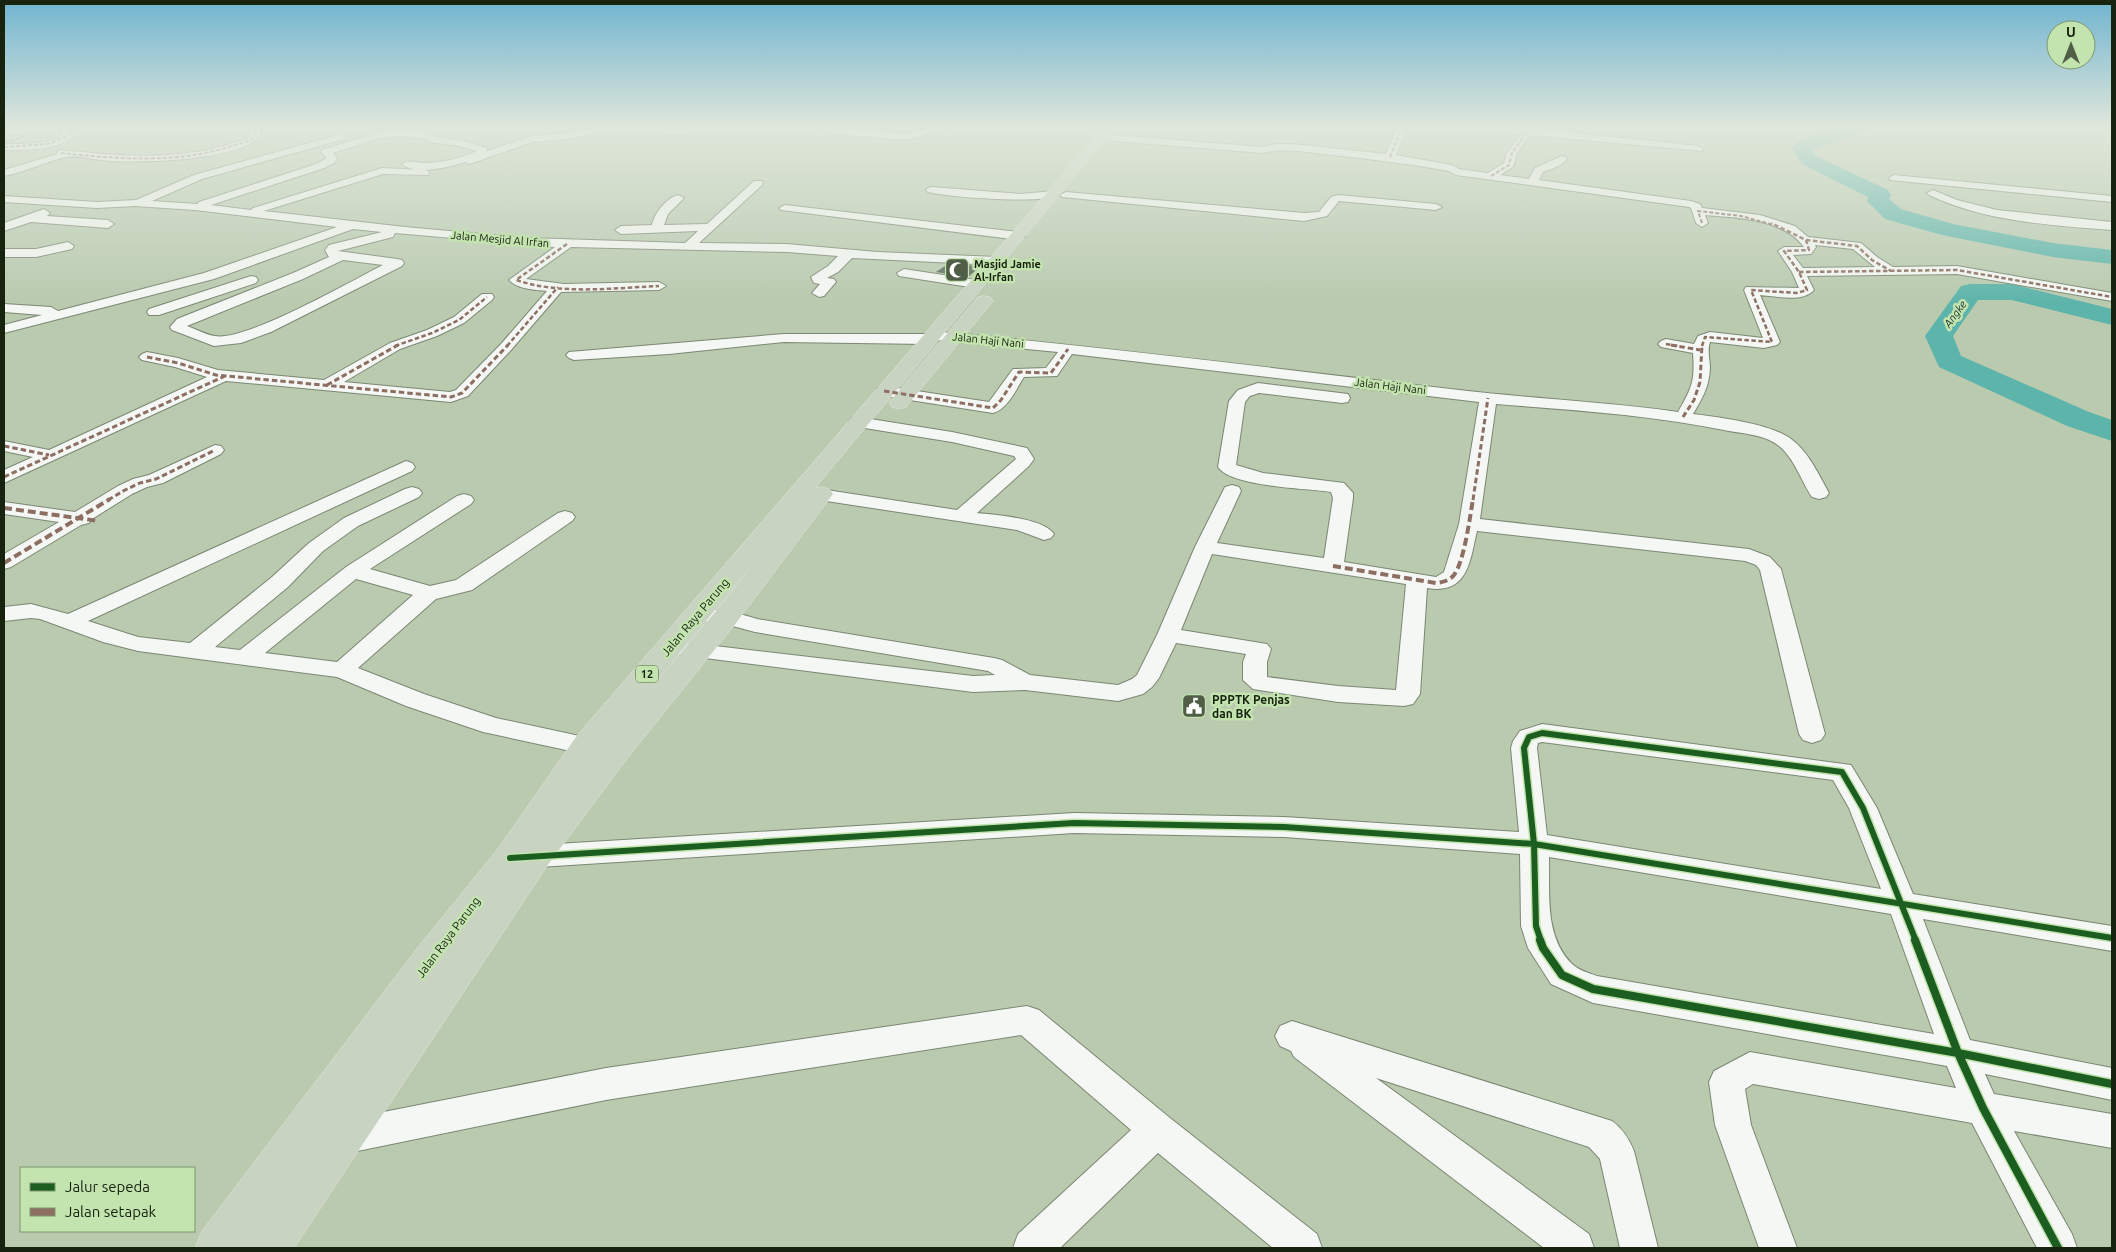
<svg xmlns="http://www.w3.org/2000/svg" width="2116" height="1252" viewBox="0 0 2116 1252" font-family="Ubuntu,sans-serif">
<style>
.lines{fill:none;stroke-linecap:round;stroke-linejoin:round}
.river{fill:#5db4aa;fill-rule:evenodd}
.building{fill:#5f6c5c}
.street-casing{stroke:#7b8773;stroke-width:2}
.highway-casing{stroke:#e0e7db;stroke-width:1}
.street{fill:#f4f7f3;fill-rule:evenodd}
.highway{fill:#c9d3c2;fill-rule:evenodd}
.quiet-far3{stroke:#8d6e63;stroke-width:2;stroke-dasharray:4 2;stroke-linecap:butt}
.quiet-far2{stroke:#8d6e63;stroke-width:2.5;stroke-dasharray:4.5 2.5;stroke-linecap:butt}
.quiet-far1{stroke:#8d6e63;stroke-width:3;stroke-dasharray:5.5 3;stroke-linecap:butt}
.quiet{stroke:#8d6e63;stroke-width:4;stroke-dasharray:8 4;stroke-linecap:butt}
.cycleway-far1-casing{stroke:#c3e3af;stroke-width:9}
.cycleway-casing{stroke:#c3e3af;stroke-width:11}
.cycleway-far1{stroke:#1b5e20;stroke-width:6}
.cycleway{stroke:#1b5e20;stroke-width:8}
.labels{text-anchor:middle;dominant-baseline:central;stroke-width:5;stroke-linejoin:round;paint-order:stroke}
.far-street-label{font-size:11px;fill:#17230f;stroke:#c3e3af}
.far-poi-label{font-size:11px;font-weight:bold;fill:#17230f;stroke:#c3e3af;text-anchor:start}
.far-water-label{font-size:11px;font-style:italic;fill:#1a3332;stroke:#c3e3af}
.shield{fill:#c3e3af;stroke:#4b5d3f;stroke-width:1}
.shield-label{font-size:11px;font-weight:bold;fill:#17230f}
.street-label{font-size:12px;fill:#17230f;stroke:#c3e3af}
.poi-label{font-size:12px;font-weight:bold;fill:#17230f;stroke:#c3e3af;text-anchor:start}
</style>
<rect width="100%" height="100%" fill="#b9caaf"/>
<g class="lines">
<path class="river" d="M1840,128H1866L1863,132L1812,150L1816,156L1888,190L1891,195L1889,199L1901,209L1953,224L2053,243L2112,250V264L2053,257L1942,235L1885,219L1867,201L1868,197L1802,164L1792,148C1799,137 1827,132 1840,128Z
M1970,284H2012L2112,309V325L2012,300H1978L1953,336L1961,356L2089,412L2112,420V441L2067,426L1939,367L1925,336L1961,286Z"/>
</g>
<path class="building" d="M948,264L981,266L968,277L936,272Z"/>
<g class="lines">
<defs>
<path id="street" d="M21,128H58L53,131L4,135V129Z
M250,128H260L261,135C242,161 140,163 109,161C96,160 79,155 66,157C45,162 25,172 4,176V170L57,154V151L61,150C117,156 176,161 230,144C237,141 247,140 251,135Z
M595,128H613L608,131L568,139L533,142L469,164L465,162C449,167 415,176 402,164C408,159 417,163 425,163C442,163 461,158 477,151L458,146L431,142L423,138L396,136L380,138L333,153L337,158L334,163L324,168L211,205L251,210L253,208L382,168L424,170L428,171L429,173L428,175L383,174L264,211L405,227L528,238L685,243L698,231L621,234L615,230L621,226L652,225C654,214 666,198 678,195L684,198L668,214L664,225L707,224L754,181H762L763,183L762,185L699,243L787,244L877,252L997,257L1003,261L997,265L852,258L838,272L827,278L834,279L836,282L824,296L819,297L812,293L820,284L814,283L811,277L828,266L838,256L787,252L571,247L526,279L564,284L659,282L666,286L659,290L561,292L511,350L468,396L451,402L226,381L4,483V470L33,457L4,451V441L49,450L207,377L175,367L142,360L139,357L142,354L147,352L178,358L218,370L324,380L390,343L427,330L454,317L482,294H492L494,297L492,300L464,323L437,336L400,349L344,382L450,392L456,390L501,344L547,291C536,290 517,289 509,280L555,247L395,233L393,237L338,251L397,259L402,260L404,263L402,266L271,332L241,343L214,346L172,330L170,327L177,319L293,273L329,257L325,250L329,245L382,232L353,229L214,279L4,333V325L42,315L4,312V304L51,307L58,311L204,273L337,227L195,210L135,206L97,208L4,202V196L97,202L136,200L194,175L338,135H344L346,137L344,139L202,179L152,201L197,204L199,202L316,164L327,158L321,152L322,150L376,133L396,130L425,132L436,137L459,140L487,148V151L532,136L568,133ZM343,260L383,265C351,281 245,342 215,336C206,335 196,329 187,326L303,279Z
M627,128C640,127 682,125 691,132L686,135L632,131Z
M827,128L906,134L930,128H945L943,130L906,140L824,133V129Z
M1397,128H1407L1396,155L1452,165L1459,169L1488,173L1504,163L1507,153L1521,134L1486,131L1481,128H1528L1698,146L1703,149L1702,151L1530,135L1517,153L1513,167L1500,175L1529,179L1535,168L1562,156L1566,157L1567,159C1561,166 1552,169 1543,172L1539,180L1691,201L1700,204L1702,208L1760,215L1795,226L1808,237L1861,243L1877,257L1893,267L1957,266L2112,293V301L1957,274L1807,276L1814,290C1803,303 1775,296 1760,295L1780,342L1777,345L1764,348L1710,342C1707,351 1710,359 1710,369C1709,387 1702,399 1693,414C1718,417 1772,424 1791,439C1808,451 1819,475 1829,493L1826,497L1819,499L1812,497C1801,481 1795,459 1779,446C1766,435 1746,434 1729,431C1652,415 1574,410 1496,404L1480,519L1749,549L1770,557L1781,569L1825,734L1821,740L1812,743L1803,740L1799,734L1760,570L1756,565L1745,561L1477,531C1470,561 1468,595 1427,588L1420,694L1413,704L1404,706L1338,702L1253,689L1243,680V662L1246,654L1176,643L1159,678L1152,687L1143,694L1118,701L1025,690L973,692L673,654L669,649L673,644L681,642L973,676L995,675L988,671L755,632L725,624L700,621L697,616L700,611C719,607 738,613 757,619L994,658L1002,660L1030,675L1118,685L1132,679L1137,675L1157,635L1195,547L1225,487L1232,485L1239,487L1241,491L1217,543L1324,558L1333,498L1331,492C1307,488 1231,487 1218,467L1229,401L1238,390L1258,383L1348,394L1350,398L1348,402L1342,403L1259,393L1250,396L1245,402L1236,465L1263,473L1344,483L1353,493V498L1344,562L1436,577L1444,572L1459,524L1479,402L1072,354L1057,376L1024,377C1016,389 1008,409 993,413L884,396L878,394L876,391L878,388L884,386L989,402L1013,369L1046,368L1058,352L935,340L928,344L784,342L669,354L574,360L569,358L566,355L569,352L784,334H925L932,331C1111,348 1289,370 1468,391C1538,399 1608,402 1678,412C1692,388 1695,381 1693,353L1661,347L1658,344L1661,341L1666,339L1694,344L1698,336L1710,332L1763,338L1744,290L1746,287L1799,288L1792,272L1778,251L1784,247H1804C1782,218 1738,218 1705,215L1708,223L1702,227L1696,223L1691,208L1689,207L1456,175L1449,171C1410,164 1372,159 1333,155C1309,153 1287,147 1263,153L1114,141L1109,138L1114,135L1263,147L1276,144H1293L1386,154ZM1815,245L1853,249L1875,267L1803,268L1793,255L1811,254L1816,247ZM1212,554L1406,584L1396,690L1338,686L1267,677V662L1271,649L1267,644L1181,630Z
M66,129L75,135C59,151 25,150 4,150V144C24,144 45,145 63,135L61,132Z
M1894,175L2112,196V202L1890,180L1889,178Z
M932,187L1020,194L1054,191L1060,194C1049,205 946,197 928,192L926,190L928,188Z
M1933,190L1957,200L1997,210L2112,222V230C2050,225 1986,222 1929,195L1927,193Z
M1066,192L1304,213L1319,212L1331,197L1338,195L1436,204L1442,207L1436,210L1339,201L1327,216L1304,221L1062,197L1060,195Z
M785,205L1019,232L1025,236L1019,240L781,210L779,208Z
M44,209L50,213L47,216L108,220L114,224L108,228L31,222L4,231V223Z
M68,242L74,246L72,249L36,257H4V249H36Z
M904,269L976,280L983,284L976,288L899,276L897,273Z
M251,276L256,277L258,280L256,283L159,315H149L147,312L149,309Z
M858,417L952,432L1027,448L1034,459L1029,466L977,513C996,515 1043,518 1054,534L1051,538L1044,540L1017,530L813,499L810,495L813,491L820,489L957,510L1016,459L1014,456L952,442L852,426L849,422L852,418Z
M215,445L221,446L224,450L221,454L163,483L147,487L132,494L92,519L89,523L81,525L11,567L4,569V554L59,522L4,514V502L75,512L118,486L133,479L149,475Z
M406,461L412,463L415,467L412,471L88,621L138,637L190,643L272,577L309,543L344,518L405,489L412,487L419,489L422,493L419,497L358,526L323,551L288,587L215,647L240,650L346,567L457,496L464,494L471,496L474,500L471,504L370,569L430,586L456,580L558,513L565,511L572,513L575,517L572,521L472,590L436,599L358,668L424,694L496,718L612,743L616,749L612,755L603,758L483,732L406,706L337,677L138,651L103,642L40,619L31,618L4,621V607L31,604L68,614ZM356,579L413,595L337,662L265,653Z
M1542,724L1851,765L1877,808L1913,894L2112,926V951L1923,919L1970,1040L2112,1068V1100L1985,1074L1994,1094L2112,1114V1148L2014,1131L2072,1234L2077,1248H2037L1972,1123L1753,1084L1745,1089L1751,1125L1797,1248H1759L1715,1125L1709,1082L1714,1071L1750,1052L1956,1088L1947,1066L1593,1003L1551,984L1528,948L1521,926L1520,854L1284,837L1074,833L523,868L513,865L509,857L513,849L523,846L1074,813L1284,817L1519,832L1511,748L1513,741L1520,731ZM1542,742L1833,780L1849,808L1881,889L1547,835L1537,748L1538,743ZM1549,857L1891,914L1934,1034L1597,976C1589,973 1578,970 1572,964C1544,936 1550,894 1549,857Z
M1027,1006L1039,1010L1170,1118L1317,1234L1322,1248H1273L1158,1153L1060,1248H1013L1018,1234L1131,1130L1021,1035L606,1100L343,1154L330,1149L325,1137L330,1125L343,1120L606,1068Z
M1292,1021L1612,1121C1623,1129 1629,1139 1634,1151L1658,1248H1620L1600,1159L1589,1147L1376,1078L1589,1234L1594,1248H1544L1294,1057L1291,1051L1280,1046L1275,1036L1280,1026Z"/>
<path id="highway" d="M1103,128H1115L815,488L821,487L829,489L833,494L736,623L625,761L547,866L294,1248H195L202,1231L419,946L498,849L576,737ZM764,551L716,611L645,695Z
M984,296L990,297L993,301L906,407L899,409L892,407L889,403L892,399L978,297Z"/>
</defs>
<use href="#street" class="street-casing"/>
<use href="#highway" class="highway-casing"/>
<use href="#street" class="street"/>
<use href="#highway" class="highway"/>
<path class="quiet-far3" d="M4,143L28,135
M4,147L47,144L70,135L66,132
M61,153C117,159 177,164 232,146C241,143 250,142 256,135L255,128
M1390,157L1402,128
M1491,176L1509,165L1512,153L1528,131
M1702,223L1698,211L1741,216L1774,225"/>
<path class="quiet-far2" d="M1806,240L1857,246L1872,260L1891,271
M567,244L516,280C560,295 613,288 659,286
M1799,272L1957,270L2112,297
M1666,344L1678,346
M395,346L432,333L459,320L487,297
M507,346L558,287
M1702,346L1705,337L1772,342L1751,290L1797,293L1807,290L1799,272L1784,251L1809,250L1806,240L1771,223"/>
<path class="quiet-far1" d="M1671,345L1700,350
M147,357L178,363L216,375L451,397L462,393L508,345
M327,385L398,345
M884,391L993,408L1001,400L1019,372L1051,373L1068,349
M1683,417L1694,400L1700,382L1702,345
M4,446L49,455
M4,477L225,376
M108,500L125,490L140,483L156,479L215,450
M1473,500L1488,398"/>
<path class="quiet" d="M4,508L99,521
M4,563L110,499
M1333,566L1436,583C1443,582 1449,581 1454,575C1464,562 1470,517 1473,499"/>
<defs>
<path id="cycleway-far1" d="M510,858L1074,823L1284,827L1534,844L2112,938
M1541,941L1536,926L1534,844L1524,748L1529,737L1542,733L1842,772L1863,808L1916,941"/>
<path id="cycleway" d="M1540,940L1543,948L1562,975L1593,989L1958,1053
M1915,940L1958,1053
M1958,1053L2112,1084
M1958,1053L1983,1108L2058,1248"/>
</defs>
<use href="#cycleway-far1" class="cycleway-far1-casing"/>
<use href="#cycleway" class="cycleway-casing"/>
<use href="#cycleway-far1" class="cycleway-far1"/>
<use href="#cycleway" class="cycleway"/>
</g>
<linearGradient id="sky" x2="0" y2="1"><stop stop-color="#70b4cf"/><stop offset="0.42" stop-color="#e0e7db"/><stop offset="1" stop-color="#e0e7db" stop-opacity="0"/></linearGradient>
<rect width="2116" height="303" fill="url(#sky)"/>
<defs>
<symbol id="mosque-square" viewBox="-11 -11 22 22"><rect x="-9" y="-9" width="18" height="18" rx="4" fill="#505d47" stroke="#c3e3af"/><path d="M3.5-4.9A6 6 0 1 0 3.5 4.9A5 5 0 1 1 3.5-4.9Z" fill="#fff"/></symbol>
<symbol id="civic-square" viewBox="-11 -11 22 22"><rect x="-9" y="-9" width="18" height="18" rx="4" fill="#505d47" stroke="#c3e3af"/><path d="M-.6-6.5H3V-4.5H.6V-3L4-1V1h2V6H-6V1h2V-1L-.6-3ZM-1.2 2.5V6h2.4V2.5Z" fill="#fff"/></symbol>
</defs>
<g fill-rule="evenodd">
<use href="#mosque-square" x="943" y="256" width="28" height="28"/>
<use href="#civic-square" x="1180" y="692" width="28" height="28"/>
</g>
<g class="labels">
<g class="far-street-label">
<text transform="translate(500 239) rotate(5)">Jalan Mesjid Al Irfan</text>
<text transform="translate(988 340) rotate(6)">Jalan Haji Nani</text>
<text transform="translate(1390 386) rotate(7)">Jalan Haji Nani</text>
</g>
<g class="far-poi-label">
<text x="974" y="264">Masjid Jamie<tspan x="974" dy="13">Al-Irfan</tspan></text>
</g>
<g class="far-water-label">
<text transform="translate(1955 314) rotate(-54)">Angke</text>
</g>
<rect class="shield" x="636" y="665.5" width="22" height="17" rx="4"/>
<g class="shield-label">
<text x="647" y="674">12</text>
</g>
<g class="street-label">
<text transform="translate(695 617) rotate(-50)">Jalan Raya Parung</text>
<text transform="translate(448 937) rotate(-53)">Jalan Raya Parung</text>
</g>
<g class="poi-label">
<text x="1212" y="699">PPPTK Penjas<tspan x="1212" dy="14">dan BK</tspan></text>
</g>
</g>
<rect width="2116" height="1252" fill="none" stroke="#17230f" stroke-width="10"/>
<rect x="20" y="1167" width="175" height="65" fill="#c3e3af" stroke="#7e966f"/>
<rect x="30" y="1183" width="25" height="8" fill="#1b5e20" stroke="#7e966f"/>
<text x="65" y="1192" font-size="15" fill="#17230f">Jalur sepeda</text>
<rect x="30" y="1208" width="25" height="8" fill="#8d6e63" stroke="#7e966f"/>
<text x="65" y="1217" font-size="15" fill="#17230f">Jalan setapak</text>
<g transform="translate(2071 45)"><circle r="24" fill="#c3e3af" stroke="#7e966f"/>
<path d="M0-4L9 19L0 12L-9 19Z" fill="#505d47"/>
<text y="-8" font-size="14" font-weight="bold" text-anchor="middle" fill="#17230f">U</text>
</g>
</svg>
